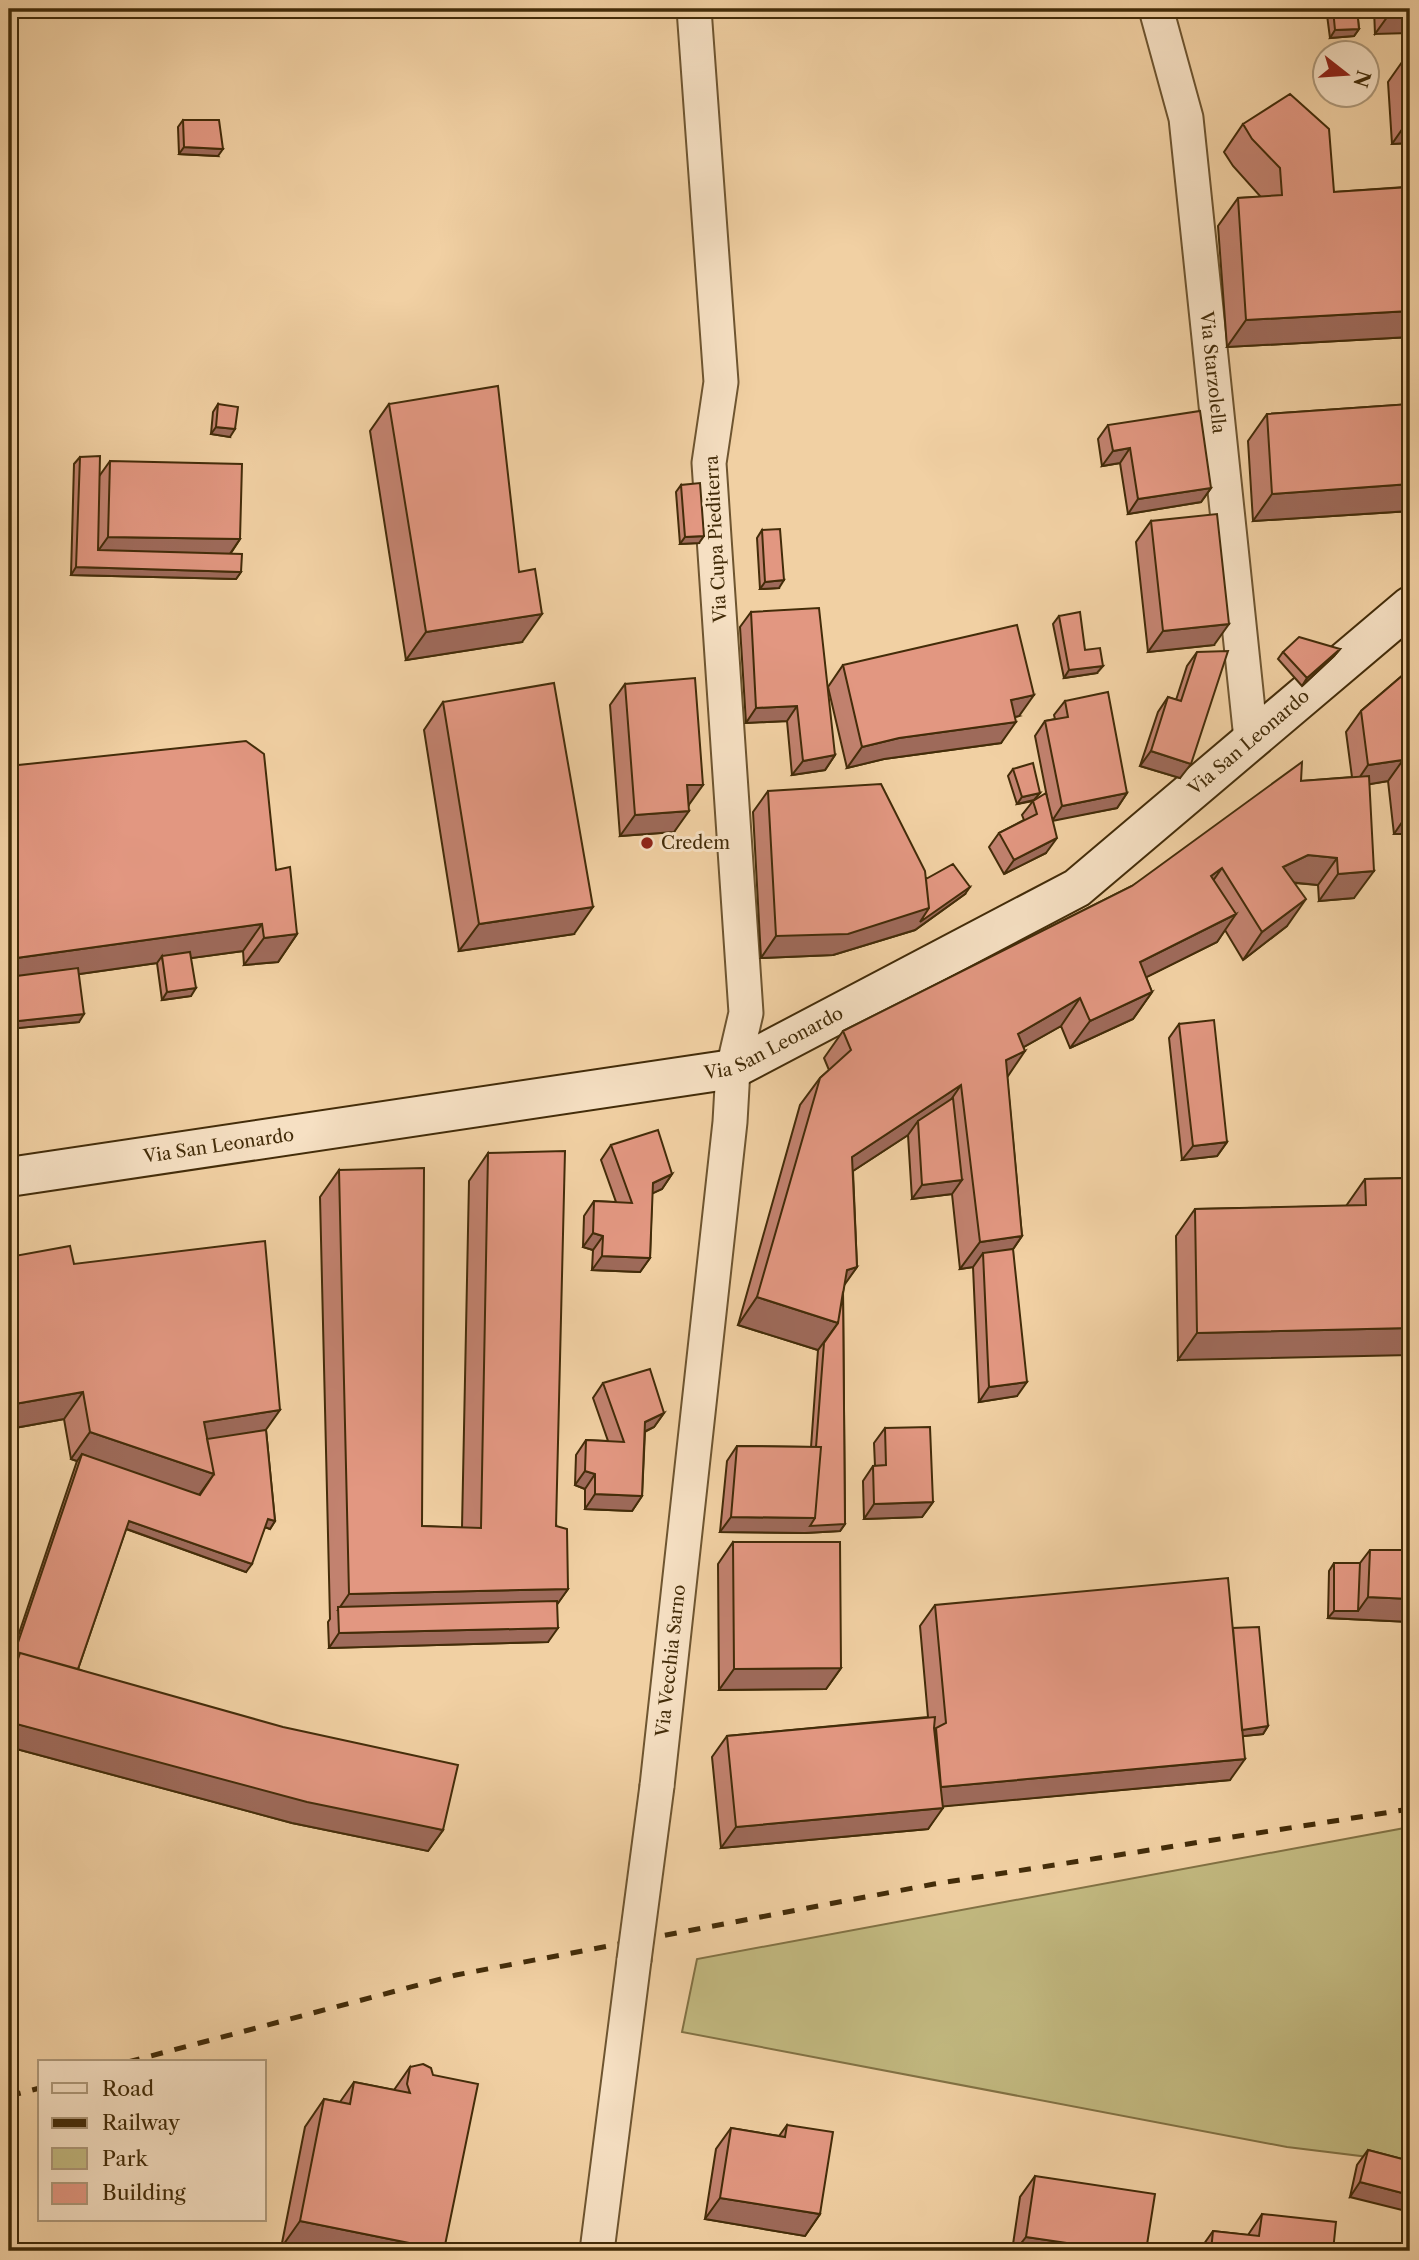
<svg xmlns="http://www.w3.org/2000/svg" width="1419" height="2260" viewBox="0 0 1419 2260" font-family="'Libre Caslon Text',serif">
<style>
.green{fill:#c2b980;stroke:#827244;stroke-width:2}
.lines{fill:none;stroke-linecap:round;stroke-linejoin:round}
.minor-casing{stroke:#6e5530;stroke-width:37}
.secondary-casing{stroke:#432c09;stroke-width:42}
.minor{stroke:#f6e0c3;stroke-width:33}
.secondary{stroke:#f6e0c3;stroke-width:38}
.rail{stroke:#432c09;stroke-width:5;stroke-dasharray:12 12;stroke-linecap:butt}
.minor-bridge-casing{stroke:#6e5530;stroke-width:37;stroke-linecap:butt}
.minor-bridge{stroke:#f6e0c3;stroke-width:33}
.wall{fill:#c2826f;stroke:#432c09;stroke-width:2}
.shaded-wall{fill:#9e6a5a;stroke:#432c09;stroke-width:2}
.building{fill:#e29781;stroke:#432c09;stroke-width:2}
.poi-dot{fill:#8f2418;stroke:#f6e0c3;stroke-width:2.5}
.labels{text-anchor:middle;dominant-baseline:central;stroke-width:6;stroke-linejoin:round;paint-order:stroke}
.street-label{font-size:18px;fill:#432c09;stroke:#f6e0c3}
.poi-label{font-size:18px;fill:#432c09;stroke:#f6e0c3;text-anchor:start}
</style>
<rect width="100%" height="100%" fill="#f1d0a3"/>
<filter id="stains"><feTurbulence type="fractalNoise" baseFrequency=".00286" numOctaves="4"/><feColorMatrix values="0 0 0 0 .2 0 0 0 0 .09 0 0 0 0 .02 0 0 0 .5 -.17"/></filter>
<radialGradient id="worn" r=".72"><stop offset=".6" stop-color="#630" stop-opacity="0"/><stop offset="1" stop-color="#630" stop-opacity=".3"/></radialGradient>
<path class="green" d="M1410,1827V2162L1287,2147L682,2032L697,1959Z"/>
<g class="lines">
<defs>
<g id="minor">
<path id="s1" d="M1156,9L1186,118L1251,739"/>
<path id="s2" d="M657,1786L730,1122L733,1069L746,1013L709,463L721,382L694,9"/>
<path d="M597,2251L634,1960"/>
</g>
<g id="secondary">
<path id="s3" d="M9,1177L733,1069L1077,888L1410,606"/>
</g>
</defs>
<use href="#minor" class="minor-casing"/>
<use href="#secondary" class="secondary-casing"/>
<use href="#minor" class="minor"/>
<use href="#secondary" class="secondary"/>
<path class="rail" d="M128,2062L456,1975L934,1884L1410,1809
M9,2096L40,2088"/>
<defs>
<path id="minor-bridge" d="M634,1960L657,1786"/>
</defs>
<use href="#minor-bridge" class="minor-bridge-casing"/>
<use href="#minor-bridge" class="minor-bridge"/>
</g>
<path class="wall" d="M1219,9H1282L1279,13L1219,16Z
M1332,9H1357L1359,29L1354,36L1330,38L1327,15Z
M1374,9H1410L1375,34Z
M1410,54V143L1392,144L1388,82L1407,55Z
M183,120L218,156L179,154L178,127Z
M1243,124L1334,192L1405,187L1404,179L1410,170V337L1227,347L1218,226L1238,198L1261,197L1233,166L1224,152Z
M218,404L230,437L211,434L213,412Z
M389,404L522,642L406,660L370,431Z
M1410,404V511L1253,521L1248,441L1267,414Z
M1108,425L1211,488L1201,502L1128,514L1120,463L1102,466L1098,439Z
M80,457L100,475L110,461L240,539L231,553L241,572L236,579L71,575L74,464Z
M681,485L699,543L680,544L676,492Z
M1151,521L1214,645L1148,652L1136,542Z
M762,530L779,588L760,589L757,538Z
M751,612L835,755L825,770L792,775L787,721L746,723L740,627Z
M1059,616L1085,650L1097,673L1064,678L1053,624Z
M1340,649L1334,656L1302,686L1278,659L1283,652Z
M1197,652L1180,778L1140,766L1158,712L1168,697L1176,700L1187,666Z
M843,665L1019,716L1015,717L1001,743L884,759L847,768L828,687Z
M1410,669V834H1394L1388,781L1369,784L1354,898L1319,901L1318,885L1294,883L1287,926L1243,960L1225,930L1217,942L1146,977L1152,992L1133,1019L1070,1048L1061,1026L1024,1047L1007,1077L1022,1236L1013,1249L1017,1396L979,1402L973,1267L960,1269L952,1194L912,1199L908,1135L853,1171L857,1267L844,1284L843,1292L845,1524L840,1531L805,1533L720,1532L727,1461L737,1446L811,1447L818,1350L738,1325L800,1105L820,1078L829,1070L824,1058L843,1031L1132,886L1301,781L1352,777L1346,732L1361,711Z
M625,684L689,805L674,832L620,836L610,705Z
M1065,701L1127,793L1117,808L1052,820L1046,853L1004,874L989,847L999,833L1024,820L1022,815L1033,801L1017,804L1008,776L1013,769L1035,799L1048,802L1035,736L1045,721L1055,719L1054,715Z
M443,702L574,934L459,951L424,730Z
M9,766L276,870L297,934L278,962L244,965L243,951L191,958V996L162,1000L157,963L79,974V1022L9,1029Z
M768,791L926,879L965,894L915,930L833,955L761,958L753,812Z
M1179,1024L1227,1142L1217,1156L1182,1160L1169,1038Z
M611,1145L672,1174L662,1189L652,1193L650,1258L640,1272L592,1270L593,1250L583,1247L584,1216L594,1201L616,1202L601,1160Z
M488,1153L568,1589L557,1604L548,1642L329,1648L328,1622L330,1619L320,1197L339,1170L422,1526L462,1528L469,1181Z
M1410,1178L1178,1360L1176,1236L1195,1209L1346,1206L1365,1179Z
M9,1257L74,1264L266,1430L275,1521L270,1529L265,1527L246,1572L126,1529L78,1669L443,1830L428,1851L292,1823L9,1747V1663L77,1461L71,1459L64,1419L9,1429Z
M603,1383L664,1413L654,1427L645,1432L642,1496L632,1511L585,1509V1489L575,1485L576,1455L586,1440L608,1441L593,1398Z
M885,1428L933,1502L922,1517L864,1519L863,1481L873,1466H875L874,1443Z
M1410,1431V1622L1328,1618L1329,1571L1334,1563H1360L1370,1550H1410L1408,1434Z
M733,1542L841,1668L826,1689L719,1690L718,1564Z
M935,1605L1233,1628L1268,1726L1263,1734L1243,1736L1230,1780L943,1806L928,1829L721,1848L712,1757L727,1736L928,1717L920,1626Z
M410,2067L443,2251H297L281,2248L305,2127L324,2099L340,2102L354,2082L394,2090Z
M787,2125L820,2214L805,2236L705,2219L716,2149L731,2128L779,2136Z
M1368,2150L1410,2161L1350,2197L1357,2165Z
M1035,2176L1146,2251H1012L1020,2197Z
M1262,2214L1333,2251H1199L1213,2231L1248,2235Z"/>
<path class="shaded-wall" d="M1224,9H1282L1279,13L1219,16Z
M1393,9H1410V33L1375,34Z
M1359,29L1354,36L1330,38L1335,30Z
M1410,118V143L1392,144Z
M184,147L223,149L218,156L179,154Z
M1410,311V337L1227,347L1246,320Z
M216,427L235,429L230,437L211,434Z
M1130,448L1120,463L1102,466L1113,451Z
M1410,484V511L1253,521L1272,494Z
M1211,488L1201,502L1128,514L1138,499Z
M704,536L699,543L680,544L685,537Z
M108,537L240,539L225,561L93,558Z
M76,567L241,572L236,579L71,575Z
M784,580L779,588L760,589L765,582Z
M542,614L522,642L406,660L426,632Z
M1229,624L1214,645L1148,652L1163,631Z
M1340,649L1334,656L1302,686L1307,678Z
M1103,666L1097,673L1064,678L1069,670Z
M1034,695L1019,716L996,721L1011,700Z
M797,706L787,721L746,723L756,708Z
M1016,722L1001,743L884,759L847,768L862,747L899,738Z
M1151,751L1191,764L1180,778L1140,766Z
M835,755L825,770L792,775L803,761Z
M1403,760L1388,781L1353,787L1368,765Z
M687,785H703L688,806Z
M1040,793L1034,800L1017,804L1022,797Z
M1127,793L1117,808L1052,821L1062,806Z
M689,811L674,832L620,836L635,815Z
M1409,812H1410V834H1394Z
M1057,838L1046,853L1004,874L1014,860Z
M1308,855L1337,858L1318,885L1289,882L1283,867Z
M1222,868L1203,895L1211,876Z
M1374,871L1354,898L1319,901L1338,874Z
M970,887L965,894L915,930L833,955L761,958L776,936Z
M1306,899L1287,926L1243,960L1262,932Z
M593,907L574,934L459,951L479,924Z
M1236,914L1217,942L1121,990L1140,962Z
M262,924L243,951L163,962L162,956L157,963L9,984V959Z
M297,934L278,962L244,965L264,938Z
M196,988L191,996L162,1000L167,992Z
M1152,992L1133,1019L1070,1048L1090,1021Z
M1080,998L1061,1026L999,1061L1018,1034Z
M84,1014L79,1022L9,1029V1022Z
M1025,1051L1006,1079V1060Z
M961,1085L942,1113L918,1121L908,1135L833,1184L852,1157Z
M1227,1142L1217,1156L1182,1160L1193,1146Z
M672,1174L662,1189L643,1198L653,1183Z
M962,1180L952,1194L912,1199L922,1185Z
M593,1233L603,1236L593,1250L583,1247Z
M1022,1236L1003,1264L983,1253L973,1267L960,1269L980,1242Z
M602,1256L650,1258L640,1272L592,1270Z
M857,1267L838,1294L847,1270Z
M757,1297L838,1323L818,1350L738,1325Z
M1410,1328V1355L1178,1360L1197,1333Z
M1027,1382L1017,1396L979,1402L989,1387Z
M83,1392L64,1419L9,1429V1405Z
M280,1410L260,1438L191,1448L204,1422Z
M664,1413L654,1427L635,1436L645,1422Z
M90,1432L214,1474L194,1502L82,1454L77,1461L71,1459Z
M585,1471L595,1474L585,1489L575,1485Z
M595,1494L642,1496L632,1511L585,1509Z
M933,1502L922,1517L864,1519L874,1504Z
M731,1517L815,1518L845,1524L840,1531L805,1533L720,1532Z
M268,1519L275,1521L270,1529L262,1526Z
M129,1521L252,1564L246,1572L124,1528Z
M568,1589L549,1616L338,1610L349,1594Z
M1368,1597L1410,1599V1622L1328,1618L1334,1611H1358Z
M558,1628L548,1642L329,1648L339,1633Z
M841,1668L826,1689L719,1690L734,1669Z
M9,1722L443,1830L428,1851L292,1823L9,1747Z
M1268,1726L1263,1734L1226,1738L1232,1731Z
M1245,1759L1230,1780L926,1808L941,1787Z
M943,1808L928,1829L721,1848L736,1827Z
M1360,2182L1410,2195V2212L1350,2197Z
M720,2198L820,2214L805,2236L705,2219Z
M300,2221L444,2250L443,2251H297L281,2248Z
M1026,2237L1121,2251H1015Z"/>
<path class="building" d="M1333,9H1357L1359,29L1335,30Z
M1410,54V102L1407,55Z
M1290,94L1329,129L1334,192L1410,187V311L1246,320L1238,198L1282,195L1280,168L1252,139L1243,124Z
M183,120H219L223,149L184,147Z
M498,386L519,572L535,569L542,614L426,632L389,404Z
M218,404L238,407L235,429L216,427Z
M1410,404V484L1272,494L1267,414Z
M1200,411L1211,488L1138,499L1130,448L1113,451L1108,425Z
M100,456L98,550L242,554L241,572L76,567L80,457Z
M110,461L242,464L240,539L108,537Z
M700,483L704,536L685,537L681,485Z
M1217,514L1229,624L1163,631L1151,521Z
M780,529L784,580L765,582L762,530Z
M819,608L835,755L803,761L797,706L756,708L751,612Z
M1080,612L1085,650L1100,648L1103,666L1069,670L1059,616Z
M1017,625L1034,695L1011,700L1016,722L899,738L862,747L843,665Z
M1299,637L1340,649L1307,678L1283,652Z
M1228,651L1191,764L1151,751L1168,697L1181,701L1197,652Z
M1410,669V812H1409L1403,760L1368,765L1361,711Z
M695,678L703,785H687L689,811L635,815L625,684Z
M554,683L593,907L479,924L443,702Z
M1108,692L1127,793L1062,806L1045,721L1068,717L1065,701Z
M246,741L264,754L276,870L290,867L297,934L264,938L262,924L9,959V766Z
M1302,762L1301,781L1369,776L1374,871L1338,874L1337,858L1308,855L1283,867L1306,899L1262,932L1222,868L1211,876L1236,914L1140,962L1152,992L1090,1021L1080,998L1018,1034L1025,1051L1006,1060L1022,1236L980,1242L961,1085L852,1157L857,1267L847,1270L838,1323L757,1297L820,1078L851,1050L843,1031L1132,886Z
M1033,763L1040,793L1022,797L1013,769Z
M881,784L925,871L929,908L848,934L776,936L768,791Z
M1046,793L1057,838L1014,860L999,833L1037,814L1033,801Z
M953,864L970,887L920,922L929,908L926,879Z
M190,952L196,988L167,992L162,956Z
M78,968L84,1014L9,1022V977Z
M1214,1020L1227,1142L1193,1146L1179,1024Z
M953,1098L962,1180L922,1185L918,1121Z
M658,1130L672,1174L653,1183L650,1258L602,1256L603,1236L593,1233L594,1201L632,1203L611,1145Z
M565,1151L556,1526L567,1529L568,1589L349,1594L339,1170L424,1168L422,1526L481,1528L488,1153Z
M1410,1178V1328L1197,1333L1195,1209L1366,1205L1365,1179Z
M265,1241L280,1410L204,1422L214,1474L90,1432L83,1392L9,1405V1257L70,1246L74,1264Z
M1013,1249L1027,1382L989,1387L983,1253Z
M843,1292L845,1524L810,1526L815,1518L821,1447H816L824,1343L838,1323Z
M650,1369L664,1413L645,1422L642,1496L595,1494V1474L585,1471L586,1440L624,1442L603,1383Z
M930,1427L933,1502L874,1504L873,1466L886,1465L885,1428Z
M266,1430L275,1521L268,1519L252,1564L129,1521L78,1669L20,1653L10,1666L82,1454L200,1495L214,1474L207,1439Z
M737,1446L821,1447L815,1518L731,1517Z
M733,1542H840L841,1668L734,1669Z
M1370,1550H1410V1599L1368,1597Z
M1334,1563H1360L1358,1611H1334Z
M1228,1578L1245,1759L941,1787L936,1728L946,1723L935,1605Z
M557,1601L558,1628L339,1633L338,1607Z
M1259,1627L1268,1726L1242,1730L1233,1628Z
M20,1653L283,1727L458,1765L443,1830L307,1802L9,1722V1679L11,1680Z
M935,1717L934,1728L943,1808L736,1827L727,1736Z
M9,1761L15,1763L9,1781Z
M423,2064L431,2068L433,2075L478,2084L444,2250L300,2221L324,2099L350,2104L354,2082L410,2093L407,2084L410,2067Z
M787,2125L833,2132L820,2214L720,2198L731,2128L785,2137Z
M1368,2150L1410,2161V2195L1360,2182Z
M1035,2176L1155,2194L1146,2251H1121L1026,2237Z
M1262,2214L1336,2222L1333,2251H1211L1213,2231L1259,2236Z"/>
<circle class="poi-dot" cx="647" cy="843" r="7"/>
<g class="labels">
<g class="street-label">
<text stroke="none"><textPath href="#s1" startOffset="369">Via Starzolella</textPath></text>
<text transform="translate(716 539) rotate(-93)">Via Cupa Piediterra</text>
<text stroke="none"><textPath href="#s3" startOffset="1346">Via San Leonardo</textPath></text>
<text stroke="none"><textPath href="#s3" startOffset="779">Via San Leonardo</textPath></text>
<text stroke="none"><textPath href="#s3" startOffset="212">Via San Leonardo</textPath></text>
<text stroke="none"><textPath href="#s2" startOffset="126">Via Vecchia Sarno</textPath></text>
</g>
<g class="poi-label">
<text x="661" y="843">Credem</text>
</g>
</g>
<rect width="1419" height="2260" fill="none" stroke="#f1d0a3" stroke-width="35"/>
<rect x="10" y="10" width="1398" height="2239" fill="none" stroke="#432c09" stroke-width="3.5"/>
<rect x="18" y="18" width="1384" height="2225" fill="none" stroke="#432c09" stroke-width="2"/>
<rect x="38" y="2060" width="228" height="161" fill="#f6e0c3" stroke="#ae9879" stroke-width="2"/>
<rect x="52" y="2083" width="35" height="10" fill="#f6e0c3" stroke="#ae9879" stroke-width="2"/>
<text x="102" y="2096" font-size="21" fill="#432c09">Road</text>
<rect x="52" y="2118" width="35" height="10" fill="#432c09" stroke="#ae9879" stroke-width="2"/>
<text x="102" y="2130" font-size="21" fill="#432c09">Railway</text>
<rect x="52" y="2148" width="35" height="21" fill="#c2b980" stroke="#ae9879" stroke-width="2"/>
<text x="102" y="2166" font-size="21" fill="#432c09">Park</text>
<rect x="52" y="2183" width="35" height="21" fill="#e29781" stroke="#ae9879" stroke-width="2"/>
<text x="102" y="2200" font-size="21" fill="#432c09">Building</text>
<g transform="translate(1346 74) rotate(107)"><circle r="33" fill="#f6e0c3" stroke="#ae9879" stroke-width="2"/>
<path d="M0-5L12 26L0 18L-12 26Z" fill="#8f2418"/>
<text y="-10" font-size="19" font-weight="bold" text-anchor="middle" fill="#432c09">N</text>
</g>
<rect width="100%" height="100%" filter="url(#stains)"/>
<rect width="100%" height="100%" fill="url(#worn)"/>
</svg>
